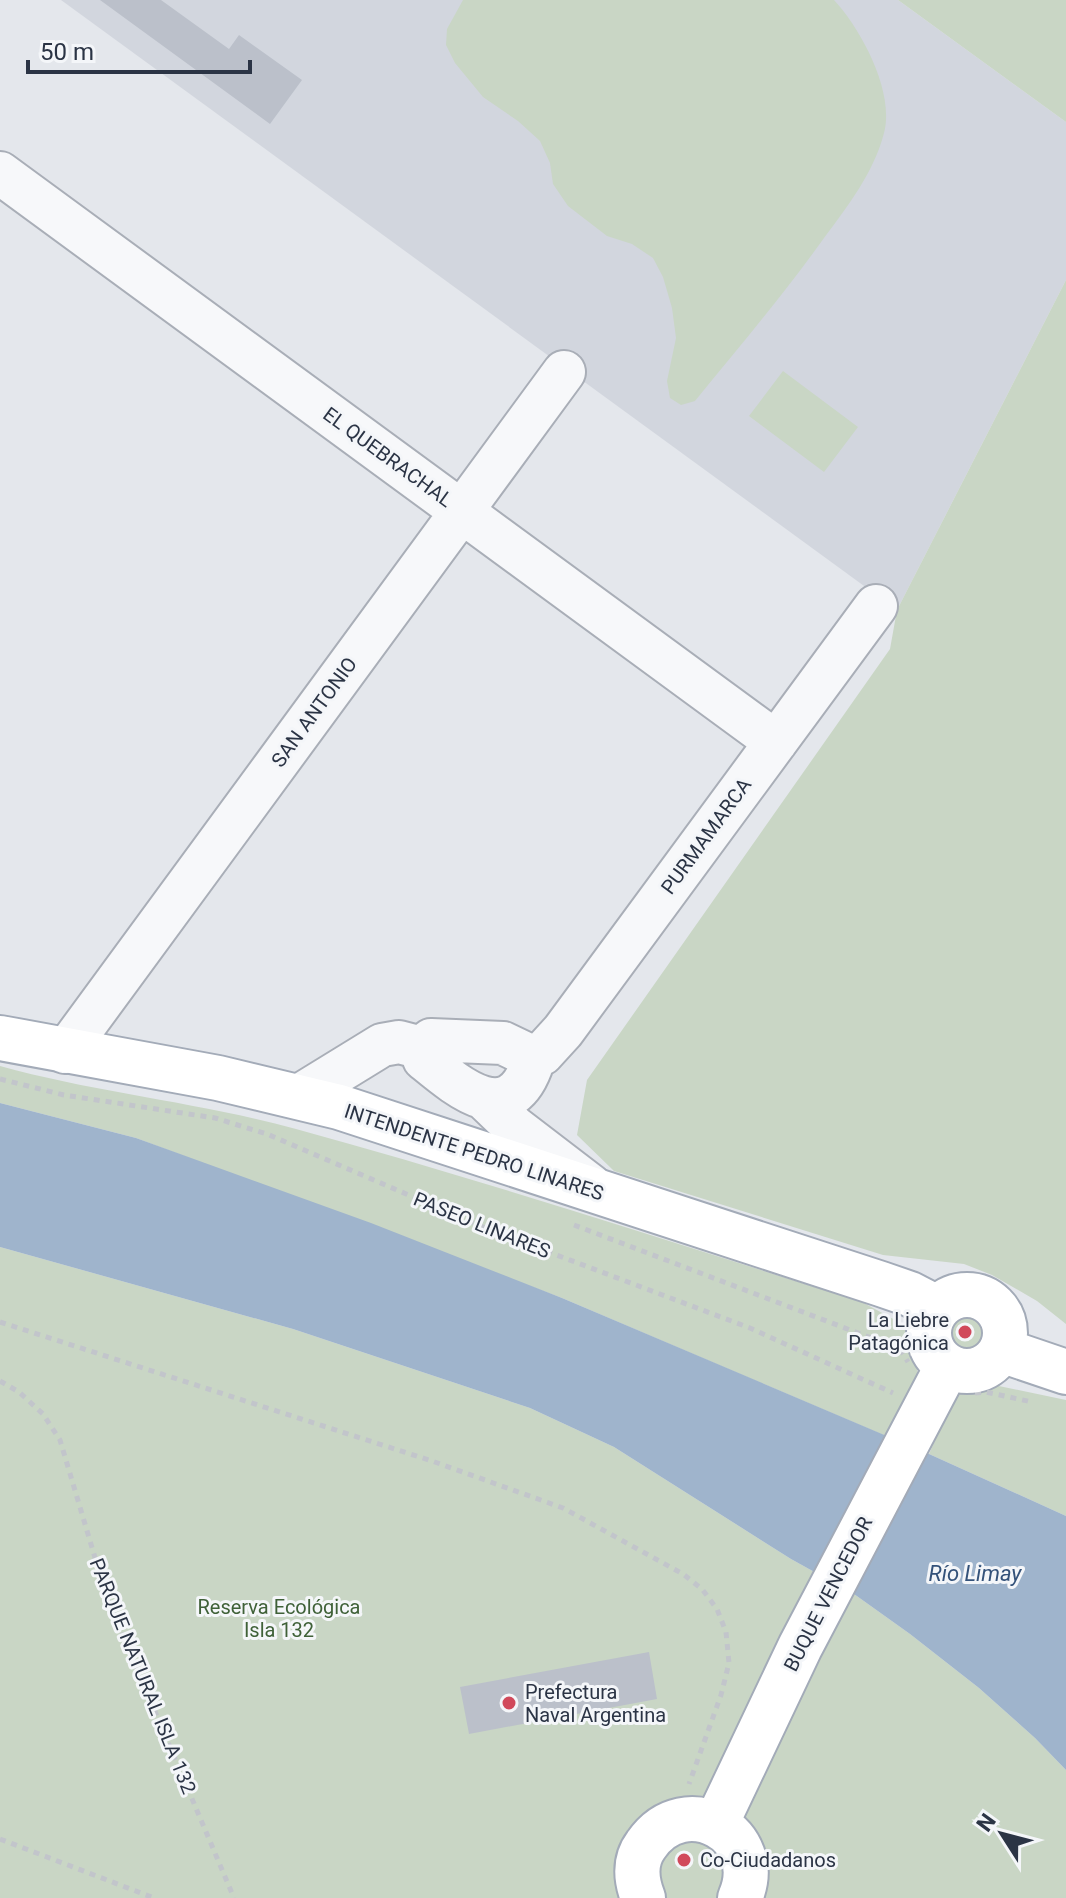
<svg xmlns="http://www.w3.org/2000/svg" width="1066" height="1898" viewBox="0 0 1066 1898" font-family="Roboto,sans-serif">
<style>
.built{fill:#d2d6de}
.green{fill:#c9d6c5}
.water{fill:#9fb4cc}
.building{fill:#bbc0ca}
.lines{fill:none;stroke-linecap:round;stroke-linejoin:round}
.minor-casing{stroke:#a9aeb7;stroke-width:46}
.major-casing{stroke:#a3abb8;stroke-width:48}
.path{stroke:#c2c5cb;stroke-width:5;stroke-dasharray:6 6;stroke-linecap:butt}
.minor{stroke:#f7f8fa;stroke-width:42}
.major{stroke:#fff;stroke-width:44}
.poi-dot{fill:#d1495b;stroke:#f4f6f9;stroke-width:3}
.labels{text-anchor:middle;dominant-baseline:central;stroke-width:6;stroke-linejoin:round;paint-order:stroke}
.street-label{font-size:20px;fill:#2b3445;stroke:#f4f6f9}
.poi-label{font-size:20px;fill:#2b3445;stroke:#f4f6f9;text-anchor:start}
.park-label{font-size:20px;fill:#3f6138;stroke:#f4f6f9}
.water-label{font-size:22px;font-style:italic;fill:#34527a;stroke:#f4f6f9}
</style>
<rect width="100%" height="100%" fill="#e4e7ec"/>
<path class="built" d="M61,0H898L1066,122V280L897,610Z"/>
<path class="green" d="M463,0H834C861,29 895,92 884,133C874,172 848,206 824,238C784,294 739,347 695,401L681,405L670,398L667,381L676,338L672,308L663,277L653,258L632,244L607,236L568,206L553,184L550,163L540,141L518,121L483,97L455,63L446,45L447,29Z
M898,0H1066V122Z
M1066,280V1324L1037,1301L992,1275L964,1264L883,1255L614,1171L577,1135L587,1080L890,649L897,610Z
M783,371L858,427L824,472L749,416Z
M0,1066C97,1093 198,1102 296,1129C486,1181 674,1243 862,1302L897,1321L906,1330L916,1355L918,1379L888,1437L562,1298L136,1138L0,1103Z
M0,1247L293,1329L530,1408L614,1447L791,1559L854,1594L910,1634L979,1688L1035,1738L1066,1770V1898H0Z
M946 1332a20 20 0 1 1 40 0a20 20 0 1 1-40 0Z
M972,1385H994L1066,1400V1516L929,1454L937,1436L928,1431L956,1392Z"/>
<path class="water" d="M0,1103L136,1138L371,1223L562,1298L929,1454L1066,1516V1770L1035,1738L979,1688L910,1634L854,1594L791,1559L614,1447L530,1408L293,1329L0,1247Z"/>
<path class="building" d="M100,0H161L229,49L239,35L302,80L270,124Z
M649,1652L657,1699L469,1734L460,1687Z"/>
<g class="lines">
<defs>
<path id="minor" d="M0,173L776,742
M431,1040L503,1043L526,1054L531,1067C507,1130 457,1086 424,1059L422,1048Z
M65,1052L564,372
M530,1060L542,1054L563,1031L876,606
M299,1096L382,1045L399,1042L422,1048
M487,1101L514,1127L591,1186"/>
<path id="major" d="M0,1038L218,1078L339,1107L881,1284L910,1294L937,1308
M929 1333a38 38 0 1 1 76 0a38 38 0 1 1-76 0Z
M1001,1350L1066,1372
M716,1824L800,1647L947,1367
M643,1898C636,1880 634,1861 646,1845C685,1788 768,1834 740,1898"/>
</defs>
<use href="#minor" class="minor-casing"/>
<use href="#major" class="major-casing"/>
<path class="path" d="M0,1079L64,1095L215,1118L267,1134L485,1228L750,1328L893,1393
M574,1225L916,1355
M0,1322L432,1461L563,1508L683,1574L702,1589L717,1609L726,1632L729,1663L721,1695L689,1784
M900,1349L908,1362
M0,1381L19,1392L43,1414L60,1440L107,1598L234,1898
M975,1393L986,1392L1032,1402
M0,1839L154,1898"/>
<use href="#minor" class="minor"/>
<use href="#major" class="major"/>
</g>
<g class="poi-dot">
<circle cx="965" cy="1332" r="8"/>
<circle cx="509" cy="1703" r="8"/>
<circle cx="684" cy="1860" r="8"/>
</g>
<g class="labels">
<g class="street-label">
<text transform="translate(388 457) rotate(36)">EL QUEBRACHAL</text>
<text transform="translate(314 712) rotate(-54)">SAN ANTONIO</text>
<text transform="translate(706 836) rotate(-54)">PURMAMARCA</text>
<text transform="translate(474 1152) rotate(18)">INTENDENTE PEDRO LINARES</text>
<text transform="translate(482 1225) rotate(22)">PASEO LINARES</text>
<text transform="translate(828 1594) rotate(-63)">BUQUE VENCEDOR</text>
<text transform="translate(143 1676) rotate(68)">PARQUE NATURAL ISLA 132</text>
</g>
<g class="poi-label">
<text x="949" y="1320" text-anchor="end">La Liebre<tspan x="949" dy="23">Patagónica</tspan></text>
<text x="525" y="1692">Prefectura<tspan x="525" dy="23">Naval Argentina</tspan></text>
<text x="700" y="1860">Co-Ciudadanos</text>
</g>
<g class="park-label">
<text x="279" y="1607">Reserva Ecológica<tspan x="279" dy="23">Isla 132</tspan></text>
</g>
<g class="water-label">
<text x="975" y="1573">Río Limay</text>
</g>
</g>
<g transform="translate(1002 1834) rotate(306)" stroke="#f4f6f9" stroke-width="6" paint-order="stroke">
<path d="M0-6L14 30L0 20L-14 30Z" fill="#2b3445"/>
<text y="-12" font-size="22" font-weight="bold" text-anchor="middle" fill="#2b3445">N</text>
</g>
<path d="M28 60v12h222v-12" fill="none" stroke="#2b3445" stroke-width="4"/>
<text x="40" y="60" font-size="24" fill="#2b3445" stroke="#f4f6f9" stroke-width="6" paint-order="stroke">50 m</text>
</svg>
